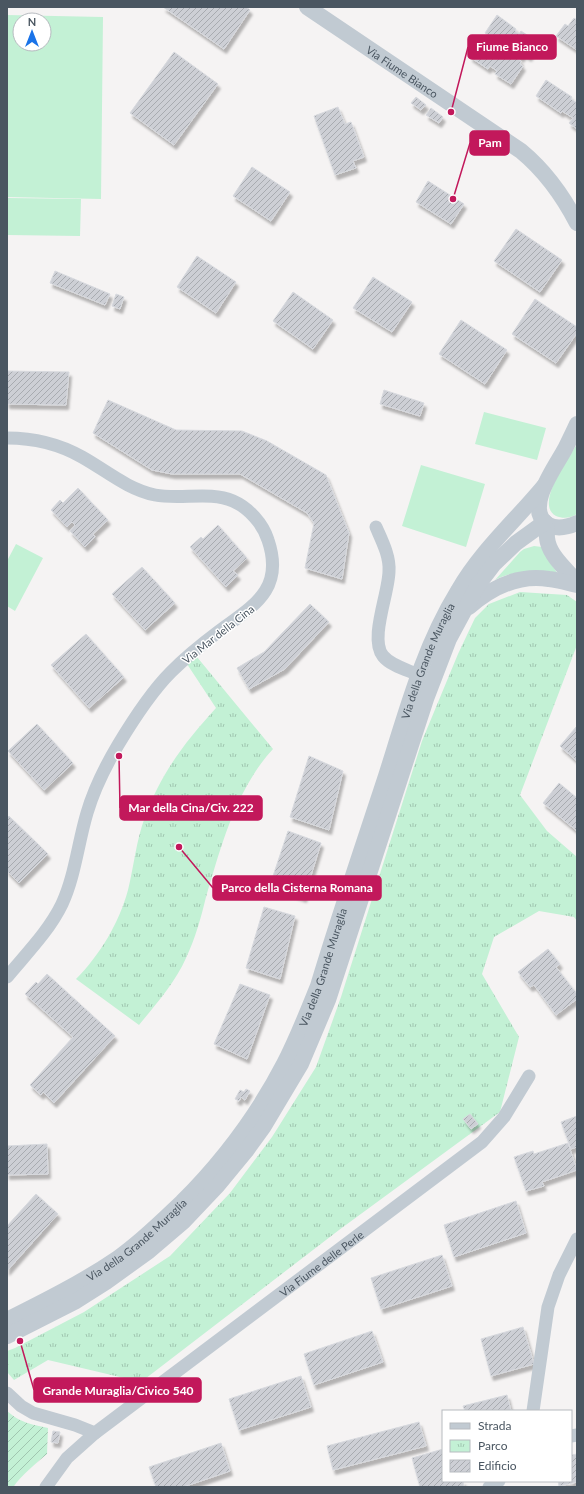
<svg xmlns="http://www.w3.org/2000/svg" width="584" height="1494" viewBox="0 0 584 1494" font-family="Lato,sans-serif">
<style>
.grass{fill:#c3f1d5;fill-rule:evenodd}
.park{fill:url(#park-tufts)}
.garden{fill:url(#garden-furrows)}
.building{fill:url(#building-hatch);stroke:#d7d9de;filter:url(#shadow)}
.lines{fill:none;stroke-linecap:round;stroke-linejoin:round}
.minor{stroke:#c1cad2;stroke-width:13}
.tertiary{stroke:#c1cad2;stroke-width:16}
.labels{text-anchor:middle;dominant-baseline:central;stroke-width:3;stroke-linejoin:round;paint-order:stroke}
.street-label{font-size:11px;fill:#4a5661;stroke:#fff}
.leader{fill:none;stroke:#c2185b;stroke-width:1.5}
.callout-dot{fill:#c2185b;stroke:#fff;stroke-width:1.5}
.callout{fill:#c2185b;stroke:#c2185b;stroke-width:1.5}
.callout-label{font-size:12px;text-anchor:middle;font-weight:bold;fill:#fff}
</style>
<defs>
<pattern id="park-tufts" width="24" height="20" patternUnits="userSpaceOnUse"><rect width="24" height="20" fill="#c3f1d5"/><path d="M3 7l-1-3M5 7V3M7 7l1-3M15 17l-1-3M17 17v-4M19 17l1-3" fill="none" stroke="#a0c6b0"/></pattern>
<pattern id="garden-furrows" width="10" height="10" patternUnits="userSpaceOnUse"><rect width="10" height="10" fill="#c3f1d5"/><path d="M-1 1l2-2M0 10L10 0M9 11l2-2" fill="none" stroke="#a0c6b0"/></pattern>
<pattern id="building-hatch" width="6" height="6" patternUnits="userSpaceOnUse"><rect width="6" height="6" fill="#cdcfd5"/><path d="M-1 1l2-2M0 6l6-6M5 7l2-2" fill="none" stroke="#a8abb0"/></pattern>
<filter id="shadow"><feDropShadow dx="2.5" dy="4.5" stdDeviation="1" flood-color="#0004"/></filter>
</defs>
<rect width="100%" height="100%" fill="#f5f3f3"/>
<path class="grass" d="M7,15L103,17L101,199L7,197ZM20,20H44V44H20Z
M8,198L81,199L80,236L8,235Z
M484,412L546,428L537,460L475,444Z
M577,444V514C571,518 563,519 556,516C534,504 569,458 577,444Z
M421,465L485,484L466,547L402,526Z
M16,544L43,558L15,611L7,606V561Z
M534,546L542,547L549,561L560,577C536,573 519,568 495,580L520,552L524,549Z"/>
<path class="park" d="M520,592L567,595L577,602V645L520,795L547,831L577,857V921L574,917L539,911L494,937L482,974L519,1037L500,1112L339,1230L141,1382L48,1360L14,1380L7,1372V1351L15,1348L84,1312L170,1256L230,1193L272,1137L316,1067L341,997L422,741L458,654L475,618L489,604Z
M197,657L273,749C236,789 221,846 206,897C201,918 195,939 186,958C175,983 156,1004 139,1025L76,979C100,955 119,923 128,890C134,866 136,841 145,817C161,773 185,742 216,708L187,664Z"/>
<path class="garden" d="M7,1411C21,1423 30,1424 48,1428L47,1454C35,1464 23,1474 13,1487H7Z"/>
<path class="building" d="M163,7H246L250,10L224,49Z
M497,15L516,29L515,31L519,34L521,31L538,42L529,57L524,54L521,58L510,50L508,52L521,61L520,64L523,66L511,84L495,74L497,71L490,66L488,69L470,57L480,42L485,45L488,42L497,48L500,44L485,33Z
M574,18L577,20V50L556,36L565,24L568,26Z
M174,52L218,84L174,145L130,113Z
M546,80L572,97L571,99L577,103V129L569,123L573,118L562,111L561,113L536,96Z
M416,97L426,105L421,110L411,103Z
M338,107L345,124L351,122L364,157L353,161L356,168L335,175L314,116Z
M431,108L443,117L439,123L426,115Z
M252,167L290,192L271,221L233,196Z
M428,181L464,204L451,224L416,202Z
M516,229L562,260L540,292L494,261Z
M197,256L236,282L216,313L177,287Z
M55,271L110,294L105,305L50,283Z
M373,277L412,302L392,332L353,308Z
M293,292L333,320L313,349L273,321Z
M116,294L124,297L120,309L112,306Z
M535,299L577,327V333L556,363L512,334Z
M461,320L507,350L485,384L439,354Z
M7,371L69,372L66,405L7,404Z
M384,390L424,403L420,416L380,404Z
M108,400L176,430L242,431L267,441L326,475L349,533L342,579L305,568L314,523L307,513L240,474H172L152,470L93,433Z
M78,488L108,520L93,534L95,537L85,547L70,531L75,525L72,522L67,527L51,510L60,500L63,503Z
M218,525L247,558L233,571L238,575L226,587L190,547L201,537L203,539Z
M142,567L175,603L145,630L112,594Z
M310,604L329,622L285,669L249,689L237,668L264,652Z
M86,634L124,677L89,708L51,665Z
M37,724L73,763L44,790L8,751Z
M576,727H577V761L560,746Z
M309,756L343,771L329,830L290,817Z
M559,783L577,798V831L543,803Z
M9,816L48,854L19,883L7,871V818Z
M288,831L321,843L304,898L270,885Z
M264,907L295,916L280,979L246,968Z
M548,949L560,964L556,967L577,994V999L556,1015L534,985L530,987L518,972Z
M47,974L115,1036L54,1103L43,1092L41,1095L30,1085L73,1037L25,994L36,982L38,984Z
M240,984L270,995L247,1059L214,1044Z
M246,1089L250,1091L245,1100L241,1097L239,1101L235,1099L240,1090L244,1092Z
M470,1114L478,1124L471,1129L463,1119Z
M577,1116V1147L571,1149L561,1122Z
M568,1143L577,1170L542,1182L544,1186L526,1191L514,1157L533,1151L534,1154Z
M47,1144L48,1174L7,1175V1146Z
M36,1194L58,1214L7,1271V1226Z
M516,1201L526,1233L454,1257L444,1225Z
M442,1255L452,1286L381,1309L371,1278Z
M523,1327L534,1364L491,1376L481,1339Z
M372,1331L383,1362L314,1385L304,1354Z
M301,1376L311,1407L239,1430L229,1399Z
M507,1395L511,1411H465L463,1406Z
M419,1422L426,1446L333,1470L327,1446Z
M53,1431L60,1432L58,1443L51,1442Z
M221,1443L230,1471L183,1487H156L149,1467Z
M443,1449V1481H463L464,1487H420L412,1458Z
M577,1454V1482L559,1486L558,1481H571V1455Z"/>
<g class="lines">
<g class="minor">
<path d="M7,438C34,438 59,444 82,457C107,471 127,489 155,495C180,500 210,491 233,501C249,508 263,524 268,540C285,590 253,606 218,632C202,644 186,657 171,672C150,693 133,720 118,745C105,767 94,789 87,813C78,843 75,876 62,904C49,931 26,954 7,977"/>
<path d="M376,527C382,541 390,556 389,571C389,593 369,639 383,656C391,666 408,670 419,675"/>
<path id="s1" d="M7,1393L21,1406L33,1413L75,1425L95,1433L482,1142L504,1117L529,1076"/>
<path d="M533,1411L548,1307L559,1275L577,1239"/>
<path d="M571,1436L577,1435"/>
<path d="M46,1487L67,1458L95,1433"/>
<path d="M489,1487L499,1481"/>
</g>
<g class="tertiary">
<path id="s2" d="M307,7L521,151C544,170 563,196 577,223"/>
<path d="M577,424C573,433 569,441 565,449C556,466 524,508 547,524C556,530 568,527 577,523"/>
<path d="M547,524C547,530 546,537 548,543C552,558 568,571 577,582"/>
<path d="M469,607C491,588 519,574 549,579C559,580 568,583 577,585"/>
<path id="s3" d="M7,1320C45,1301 83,1282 118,1258C141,1242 161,1222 182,1202C223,1161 257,1116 284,1064C297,1039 307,1013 318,986C339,916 363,846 386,776C406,713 423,648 458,591C481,551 515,521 544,486"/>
<path d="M7,1336L76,1301L106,1282L149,1251L183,1222L218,1185L246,1151L264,1126L301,1064L328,1000L426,699L449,639L478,585L494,564L516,543L545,522"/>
</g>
</g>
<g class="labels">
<g class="street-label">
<text stroke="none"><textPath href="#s2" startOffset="115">Via Fiume Bianco</textPath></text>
<text transform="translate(218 634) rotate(-38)">Via Mar della Cina</text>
<text stroke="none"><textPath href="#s3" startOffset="813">Via della Grande Muraglia</textPath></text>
<text stroke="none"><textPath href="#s3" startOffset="489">Via della Grande Muraglia</textPath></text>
<text stroke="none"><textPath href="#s3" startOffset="153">Via della Grande Muraglia</textPath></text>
<text stroke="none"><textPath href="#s1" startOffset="381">Via Fiume delle Perle</textPath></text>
</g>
</g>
<path class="leader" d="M451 112L468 47M453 199L470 143M119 756L120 808M179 847L213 888M20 1341L34 1390"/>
<g class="callout-dot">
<circle cx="451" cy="112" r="4"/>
<circle cx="453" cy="199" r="4"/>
<circle cx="119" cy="756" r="4"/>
<circle cx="179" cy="847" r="4"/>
<circle cx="20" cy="1341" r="4"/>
</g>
<g class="callout">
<rect x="468" y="35" width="88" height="24" rx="4"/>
<rect x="470" y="131" width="39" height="24" rx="4"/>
<rect x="120" y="796" width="142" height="24" rx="4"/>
<rect x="213" y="876" width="168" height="24" rx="4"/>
<rect x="34" y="1378" width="167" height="24" rx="4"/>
</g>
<g class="callout-label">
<text x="512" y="51">Fiume Bianco</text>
<text x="490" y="147">Pam</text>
<text x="191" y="812">Mar della Cina/Civ. 222</text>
<text x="297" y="892">Parco della Cisterna Romana</text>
<text x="118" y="1395">Grande Muraglia/Civico 540</text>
</g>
<rect width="584" height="1494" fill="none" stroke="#4a5661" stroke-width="16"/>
<rect x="442" y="1410" width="130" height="72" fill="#ffffff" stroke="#b7bbc0"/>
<rect x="450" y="1423" width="20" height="6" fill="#c1cad2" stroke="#b7bbc0"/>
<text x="478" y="1430" font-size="12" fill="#4a5661">Strada</text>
<rect x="450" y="1440" width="20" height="12" fill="url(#park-tufts)" stroke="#b7bbc0"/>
<text x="478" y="1450" font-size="12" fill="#4a5661">Parco</text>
<rect x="450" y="1460" width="20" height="12" fill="url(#building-hatch)" stroke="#b7bbc0"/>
<text x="478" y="1470" font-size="12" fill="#4a5661">Edificio</text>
<g transform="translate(32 32)"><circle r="19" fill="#ffffff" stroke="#b7bbc0"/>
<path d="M0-3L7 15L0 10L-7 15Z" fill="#1a73e8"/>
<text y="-6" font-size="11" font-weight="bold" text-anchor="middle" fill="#4a5661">N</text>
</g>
</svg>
